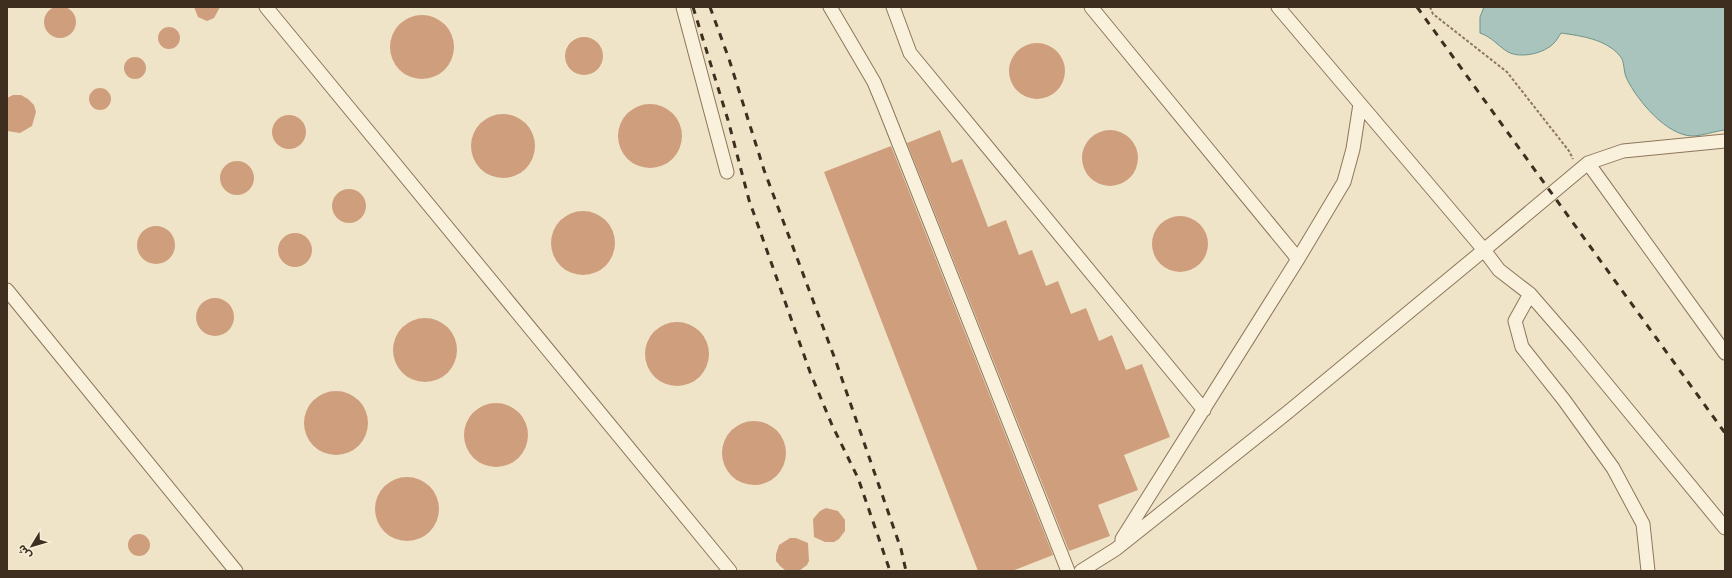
<svg xmlns="http://www.w3.org/2000/svg" width="1732" height="578" viewBox="0 0 1732 578" font-family="'Roboto Serif','Noto Sans Arabic',serif">
<style>
.water{fill:#a9c4bc;stroke:#6f938a}
.building{fill:#cf9f7d}
.lines{fill:none;stroke-linecap:round;stroke-linejoin:round}
.minor-casing{stroke:#8d765c;stroke-width:15}
.path{stroke:#8d765c;stroke-width:2;stroke-dasharray:3 2;stroke-linecap:butt}
.minor{stroke:#faf1dc;stroke-width:13}
.rail{stroke:#3d2e20;stroke-width:3;stroke-dasharray:7 7;stroke-linecap:butt}
</style>
<rect width="100%" height="100%" fill="#f0e4c8"/>
<path class="water" d="M1484,7H1725V130C1715,131 1702,136 1692,136C1666,135 1637,100 1627,79C1623,72 1625,61 1620,56C1606,39 1581,36 1561,33C1559,36 1557,40 1554,43C1545,53 1521,59 1508,52C1498,46 1492,37 1480,33V17Z"/>
<path class="building" d="M44 22a16 16 0 1 1 32 0a16 16 0 1 1-32 0Z
M194,7H220L214,18L207,21L198,17Z
M390 47a32 32 0 1 1 64 0a32 32 0 1 1-64 0Z
M158 38a11 11 0 1 1 22 0a11 11 0 1 1-22 0Z
M565 56a19 19 0 1 1 38 0a19 19 0 1 1-38 0Z
M1009 71a28 28 0 1 1 56 0a28 28 0 1 1-56 0Z
M124 68a11 11 0 1 1 22 0a11 11 0 1 1-22 0Z
M89 99a11 11 0 1 1 22 0a11 11 0 1 1-22 0Z
M13,95H21L28,99L34,105L36,112L32,126L20,133L7,131V98Z
M618 136a32 32 0 1 1 64 0a32 32 0 1 1-64 0Z
M471 146a32 32 0 1 1 64 0a32 32 0 1 1-64 0Z
M272 132a17 17 0 1 1 34 0a17 17 0 1 1-34 0Z
M940,130L952,163L962,159L988,227L1006,220L1019,255L1032,250L1046,286L1058,281L1071,314L1086,308L1099,341L1112,335L1126,370L1142,364L1170,437L1124,455L1138,490L1098,505L1110,536L1069,551L907,143Z
M1082 158a28 28 0 1 1 56 0a28 28 0 1 1-56 0Z
M891,146L1053,555L1012,571H978L824,172Z
M220 178a17 17 0 1 1 34 0a17 17 0 1 1-34 0Z
M332 206a17 17 0 1 1 34 0a17 17 0 1 1-34 0Z
M551 243a32 32 0 1 1 64 0a32 32 0 1 1-64 0Z
M1152 244a28 28 0 1 1 56 0a28 28 0 1 1-56 0Z
M137 245a19 19 0 1 1 38 0a19 19 0 1 1-38 0Z
M278 250a17 17 0 1 1 34 0a17 17 0 1 1-34 0Z
M196 317a19 19 0 1 1 38 0a19 19 0 1 1-38 0Z
M393 350a32 32 0 1 1 64 0a32 32 0 1 1-64 0Z
M645 354a32 32 0 1 1 64 0a32 32 0 1 1-64 0Z
M304 423a32 32 0 1 1 64 0a32 32 0 1 1-64 0Z
M464 435a32 32 0 1 1 64 0a32 32 0 1 1-64 0Z
M722 453a32 32 0 1 1 64 0a32 32 0 1 1-64 0Z
M375 509a32 32 0 1 1 64 0a32 32 0 1 1-64 0Z
M826,508L838,511L845,520V531L839,539L834,542H825L814,537L813,519L820,511Z
M128 545a11 11 0 1 1 22 0a11 11 0 1 1-22 0Z
M790,538H796L808,543L809,561L807,565L799,571H786L780,566L776,561V554L779,545Z"/>
<g class="lines">
<defs>
<path id="minor" d="M266,7L730,571
M683,7L727,172
M830,7L874,82L884,106L1068,571
M893,7L910,53L1204,410
M1091,7L1298,259
M1725,141L1623,151L1588,163L1484,250L1499,270L1530,294L1576,347L1725,528
M1588,163L1725,353
M7,290L236,571
M1530,294L1515,321L1522,347L1564,400L1613,468L1643,524L1648,571
M1122,539L1298,259L1344,182L1353,149L1360,104
M1081,571L1116,549L1288,412L1484,250L1278,7"/>
</defs>
<use href="#minor" class="minor-casing"/>
<path class="path" d="M1430,7L1433,14L1507,72L1569,151L1573,159"/>
<use href="#minor" class="minor"/>
<path class="rail" d="M693,7L728,120L749,200L810,372L832,425L858,478L890,571
M710,7L729,59L764,170L835,359L901,549L906,571
M1417,7L1725,433"/>
</g>
<rect width="1732" height="578" fill="none" stroke="#3d2e20" stroke-width="16"/>
<g transform="translate(32 546) rotate(232)" stroke="#f7eed8" stroke-width="3" paint-order="stroke">
<path d="M0-3L7 15L0 10L-7 15Z" fill="#3d2e20"/>
<text y="-6" font-size="11" font-weight="bold" text-anchor="middle" fill="#3d2e20">ش</text>
</g>
</svg>
